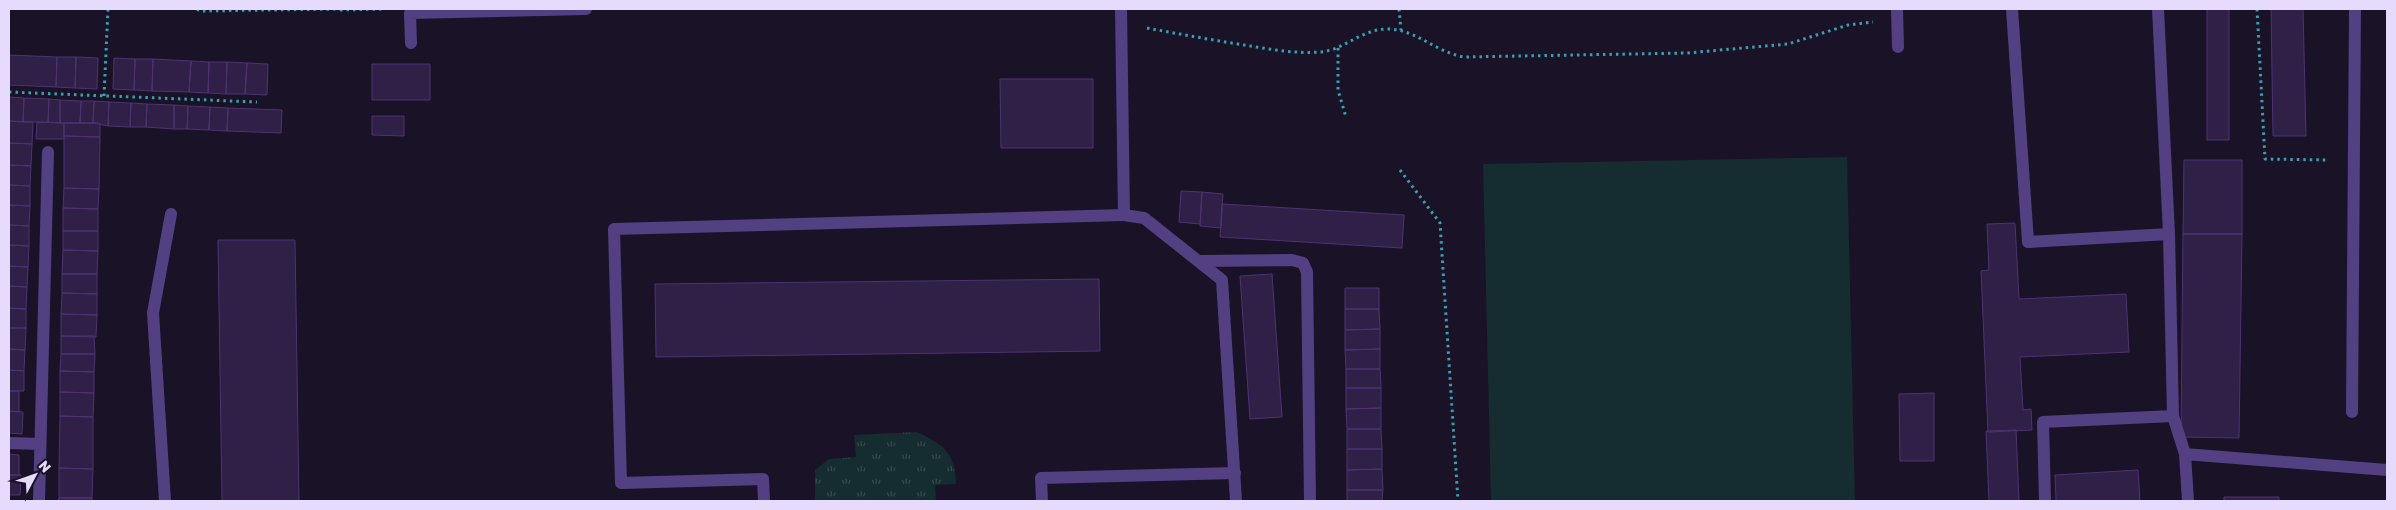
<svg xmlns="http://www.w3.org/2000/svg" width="2396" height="510" viewBox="0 0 2396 510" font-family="Rubik,sans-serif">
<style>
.green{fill:#152c31}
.park{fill:url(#park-tufts)}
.building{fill:#301f47;stroke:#4d3372}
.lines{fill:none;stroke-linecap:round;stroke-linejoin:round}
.path{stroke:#399fb3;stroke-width:3;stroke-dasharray:2.5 4;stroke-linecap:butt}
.lane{stroke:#524083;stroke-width:12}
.street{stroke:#524083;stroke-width:12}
</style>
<defs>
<pattern id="park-tufts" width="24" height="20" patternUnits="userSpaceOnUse" patternTransform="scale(1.25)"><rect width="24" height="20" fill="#152c31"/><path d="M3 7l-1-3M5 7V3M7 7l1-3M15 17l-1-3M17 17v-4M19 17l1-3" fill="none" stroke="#374a50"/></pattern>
</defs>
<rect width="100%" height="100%" fill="#1a1227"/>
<path class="green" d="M1847,157L1855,501H1491L1483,164Z"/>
<path class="park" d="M917,432C944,445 955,452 956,484L935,485L936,501H815V470L829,459L856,457L854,435Z"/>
<path class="building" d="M2207,9H2229V140H2207Z
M2271,9H2303L2306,136H2273Z
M9,55L57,57L56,87L9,85Z
M57,57H76L75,88L56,87Z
M76,57L98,58L97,89L75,88Z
M114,58L135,59L134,90L113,89Z
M135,59H153L152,91L134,90Z
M153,59L191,61L189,92L152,91Z
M191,61L209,62L208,93L189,92Z
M209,62H227L226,94L208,93Z
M227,62L247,63L245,94H226Z
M247,63L268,64L267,95L245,94Z
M372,64H430V100H372Z
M1000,79H1093V148H1001Z
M9,97L24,98L23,122L9,121Z
M24,98L49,99L48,122H23Z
M49,99L60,100V123L48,122Z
M60,100L81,101L80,123H60Z
M81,101H94L93,123H80Z
M94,101L109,102L108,126L93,123Z
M109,102L131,103L130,127L108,126Z
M131,103L147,104L146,127H130Z
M147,104L174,105V129L146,127Z
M174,105L188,106L187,129H174Z
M188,106L210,107L209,130L187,129Z
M210,107L228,108L227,131L209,130Z
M228,108L282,110L281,133L227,131Z
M372,116H404V136L372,135Z
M9,121L33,122L32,144L9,143Z
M37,122L64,123V139H36Z
M64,123H100V137L64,136Z
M64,136L100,137L99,189L64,188Z
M9,143L32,144L31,166L9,165Z
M2184,160H2242V234H2183Z
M9,165L31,166L30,186L9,185Z
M9,185L30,186V206L9,205Z
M64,188L99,189L98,209L63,208Z
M1181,191L1202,192L1200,224L1179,222Z
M1202,192L1223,194L1221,228L1200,226Z
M1222,204L1404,215L1402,248L1220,237Z
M9,205L30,206L29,226L9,225Z
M63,208L98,209V231H63Z
M2015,223L2019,299L2126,294L2129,352L2020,357L2023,410L2031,409L2032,430L1988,432L1981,271L1989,270L1987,224Z
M9,225L29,226V246L9,245Z
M63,231H98V251L63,250Z
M2183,234H2242L2239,438L2181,437Z
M218,240H295L299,501H222Z
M9,245L29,246L28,267L9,266Z
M63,250L98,251L97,274H62Z
M9,266L28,267L27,287L9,286Z
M62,274H97V294L62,293Z
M1272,274L1282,417L1250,419L1240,276Z
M1099,279L1100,351L656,357L655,284Z
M9,286L27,287L26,309L9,308Z
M1345,288H1379V309H1345Z
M62,293L97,294V315L61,314Z
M9,308L26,309V328H9Z
M1345,309H1379L1380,329L1345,330Z
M61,314L97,315L96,337L61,336Z
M9,328H26L25,350L9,349Z
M1380,329V349L1345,350V330Z
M61,336H94L95,354H61Z
M9,349L25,350L24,371L9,370Z
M1380,349V369H1346L1345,350Z
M61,354H95L94,372L60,371Z
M1346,369H1380L1381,388H1346Z
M9,370L24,371V391H9Z
M60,371L94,372V393L60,392Z
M1346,388H1381V408L1346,409Z
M9,391H19V412L9,411Z
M60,392L94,393L93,417L60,416Z
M1934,393V461H1900L1899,394Z
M1381,408V429H1347L1346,409Z
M9,411L23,412L22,434L9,433Z
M60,416L93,417V469L59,468Z
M1347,429H1381L1382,449H1347Z
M2016,430L2019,501H1989L1986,431Z
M1347,449H1382V469L1347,470Z
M9,454L19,455V475H9Z
M59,468L93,469L92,498H59Z
M1382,469L1383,490H1347V470Z
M2138,470L2140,501H2056L2055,475Z
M9,475H21L20,495H9Z
M1347,490H1383L1382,501H1347Z
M2224,497H2279V501H2224Z
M59,498H92V501H58Z"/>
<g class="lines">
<path class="path" d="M197,9L200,11L340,9
M1399,9L1401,30
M2257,9L2265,159L2329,160
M340,10L385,9
M1147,28C1179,34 1212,40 1244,45C1269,49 1295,54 1320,52C1345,50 1361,29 1387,29C1416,29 1435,52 1464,57L1687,53L1788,44L1848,25L1873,22
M1338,48V90L1346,117
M9,92L257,102
M104,96L108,9
M1400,170L1440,223L1458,501"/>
<path class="lane" d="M1897,9L1898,47
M2012,9L2028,242L2169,234
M2158,9L2169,234L2173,416L2185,454L2387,470
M411,43L410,13L586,9
M1201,261L1292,260L1303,263L1307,272L1310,501
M2352,412L2355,9
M9,443L40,444
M2185,454L2188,501
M39,501L48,152
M165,501L153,313L171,214
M764,501L763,479L621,483L614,229L1124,215
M1042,501L1041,478L1235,473
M2045,501L2043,422L2173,416"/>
<path class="street" d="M1121,9L1124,215L1144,218L1222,280L1236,501"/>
</g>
<rect width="2396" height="510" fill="none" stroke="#e6dbfd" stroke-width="20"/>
<g transform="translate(35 475) rotate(49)" stroke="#1a1227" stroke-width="4" paint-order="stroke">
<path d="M0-4L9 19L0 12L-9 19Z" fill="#e6dbfd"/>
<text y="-8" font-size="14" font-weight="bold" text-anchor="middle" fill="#e6dbfd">N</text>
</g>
</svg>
